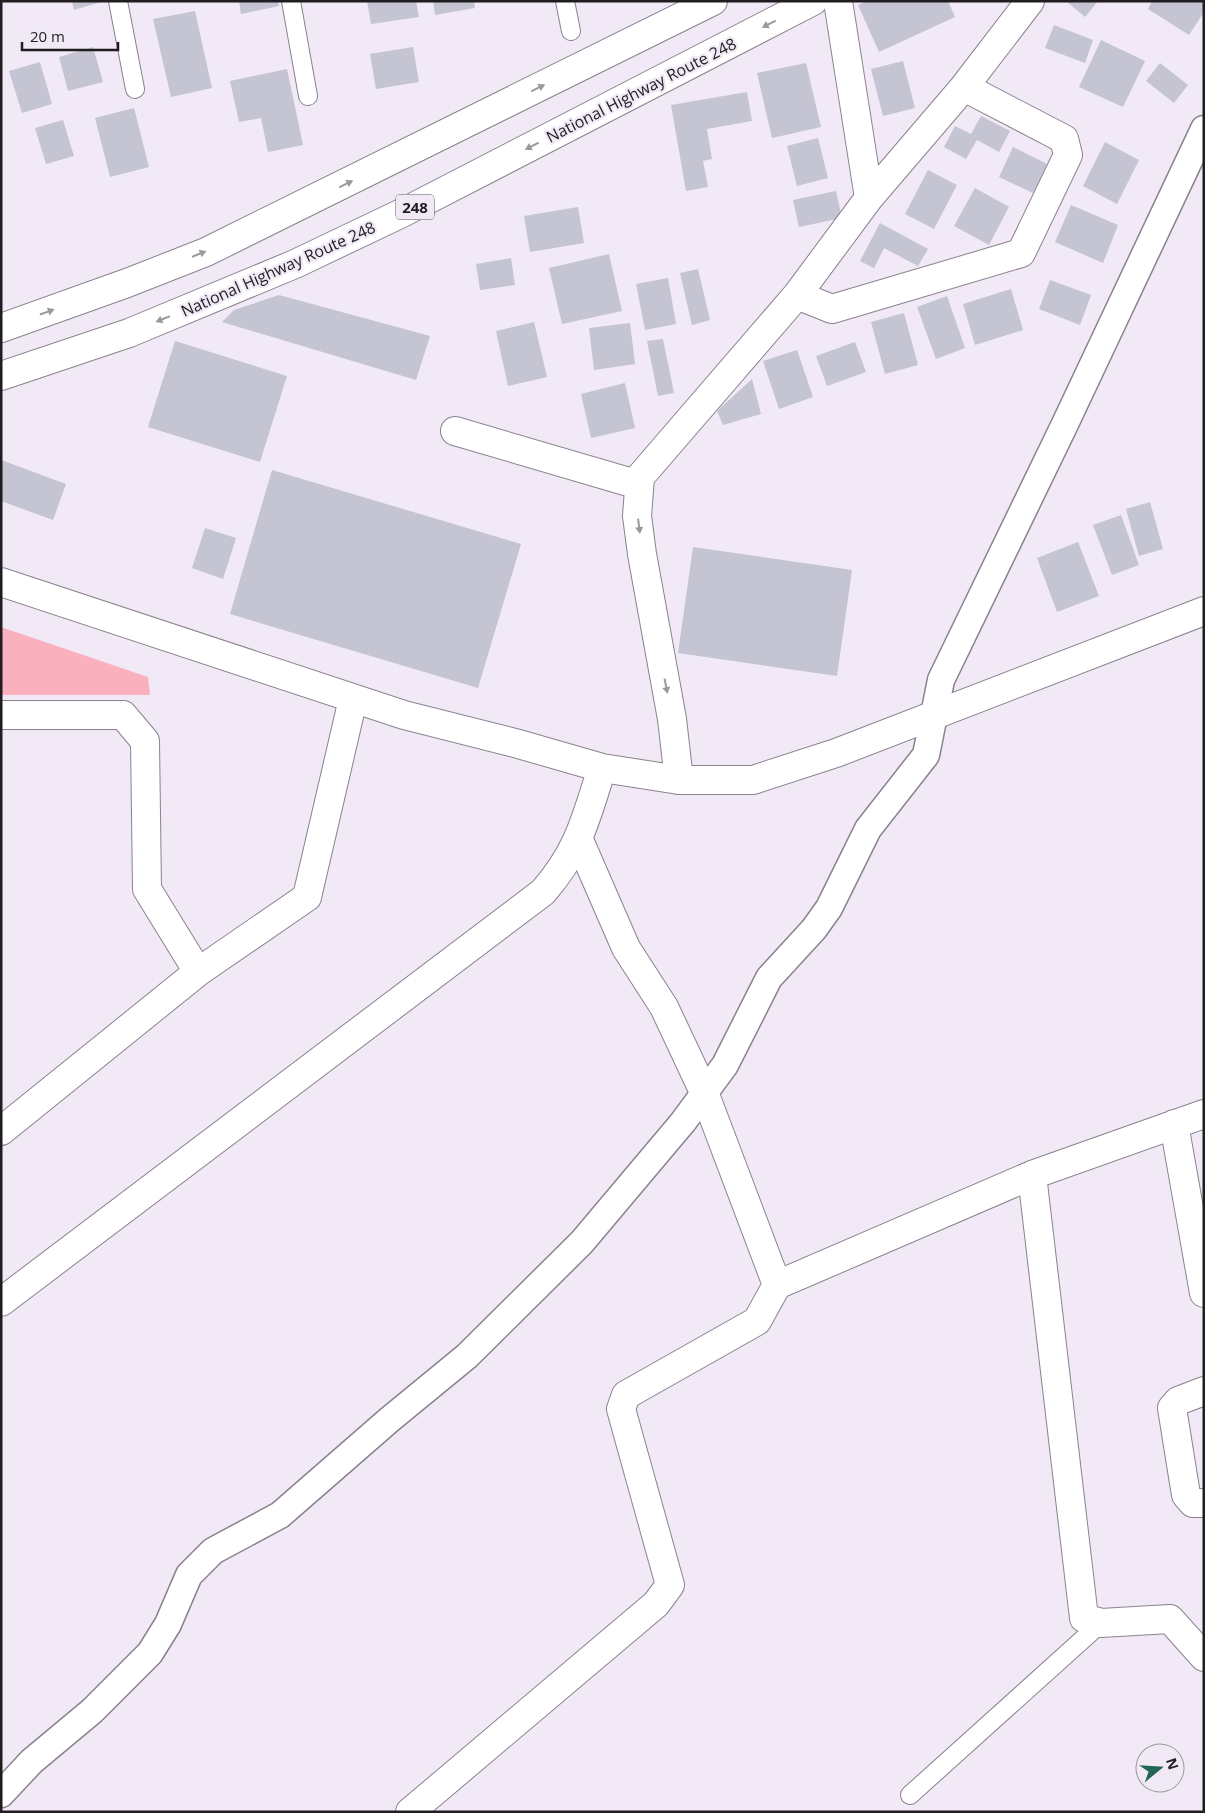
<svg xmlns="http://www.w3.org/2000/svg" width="1205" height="1813" viewBox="0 0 1205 1813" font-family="'Open Sans',sans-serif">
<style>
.green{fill:#fbb0bd}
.building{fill:#c4c4d2}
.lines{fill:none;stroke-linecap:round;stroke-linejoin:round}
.service-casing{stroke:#8a828e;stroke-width:20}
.pedestrian-casing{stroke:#8a828e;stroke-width:29}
.minor-casing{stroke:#8a828e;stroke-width:30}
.tertiary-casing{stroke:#8a828e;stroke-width:30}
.trunk-casing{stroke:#8a828e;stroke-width:30}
.service{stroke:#fff;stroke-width:18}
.pedestrian{stroke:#fff;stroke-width:26}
.minor{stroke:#fff;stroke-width:28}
.tertiary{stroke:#fff;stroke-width:28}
.trunk{stroke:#fff;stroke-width:28}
.oneway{fill:#9b999b}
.labels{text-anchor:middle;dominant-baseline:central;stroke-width:4.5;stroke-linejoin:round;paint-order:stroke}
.shield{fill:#f1e9f6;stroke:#5f5a61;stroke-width:1}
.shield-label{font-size:15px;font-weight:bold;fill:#201d21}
.street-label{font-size:16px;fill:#201d21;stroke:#f1e9f6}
</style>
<rect width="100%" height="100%" fill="#f1e9f6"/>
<path class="green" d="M1,627L148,677L150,695H1Z"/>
<path class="building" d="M72,1H101V2L74,10Z
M239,1H278L279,6L241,14Z
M367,1H416L419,17L371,24Z
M433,1H474L475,8L435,15Z
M867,1H948L955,17L879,52L858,5Z
M1066,1H1098L1085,17Z
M1152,1H1204V12L1189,35L1148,9Z
M195,11L212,88L171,97L153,19Z
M1054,25L1093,40L1085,63L1045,48Z
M1101,40L1145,61L1123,107L1079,87Z
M93,47L103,82L68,91L59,57Z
M413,47L419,82L376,89L370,54Z
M903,61L915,108L883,116L871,69Z
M40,62L52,104L22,113L9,71Z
M806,63L821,127L772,138L757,73Z
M1160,63L1188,85L1174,103L1146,81Z
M287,69L303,145L268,152L261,118L239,122L230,81Z
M747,92L752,121L707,129L712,159L703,161L708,187L686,191L671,105Z
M134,108L149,167L110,177L95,118Z
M981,116L1010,131L999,152L977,140L966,159L944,147L955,126L971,134Z
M63,120L74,156L46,164L35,128Z
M818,138L828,178L797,186L787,146Z
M1105,142L1139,160L1117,204L1083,186Z
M1013,147L1047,164L1033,193L999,177Z
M928,170L957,185L934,229L905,214Z
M975,188L1009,207L989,245L954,226Z
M836,191L842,218L799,227L793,200Z
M1071,205L1118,225L1103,263L1055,242Z
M578,207L584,243L530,252L524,216Z
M880,223L928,249L918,266L884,248L874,268L860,261Z
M609,254L622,311L562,324L549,268Z
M511,258L515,285L480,290L476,264Z
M698,269L710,320L692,325L680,273Z
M668,278L676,324L645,330L636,284Z
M1050,280L1091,295L1080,325L1039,309Z
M1011,289L1023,330L975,345L963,304Z
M279,295L430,336L416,380L222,322L234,310Z
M947,296L965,348L936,359L917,307Z
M904,313L918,365L885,374L871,322Z
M534,322L547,377L508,386L496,331Z
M630,323L635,364L594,370L589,328Z
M663,339L674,393L658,396L647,341Z
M175,341L287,376L260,462L148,427Z
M855,342L866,372L827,386L816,356Z
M797,350L813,397L779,409L763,361Z
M752,379L761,414L723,425L717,411Z
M625,383L635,428L591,438L581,394Z
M1,460L66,484L53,520L1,501Z
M272,470L521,544L478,688L230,614Z
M1150,502L1163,549L1139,556L1126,509Z
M1121,515L1139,565L1112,575L1093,525Z
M205,528L236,538L223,579L192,568Z
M1078,542L1099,596L1057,612L1037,558Z
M693,547L852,570L837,676L678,653Z"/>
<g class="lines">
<defs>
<path id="service" d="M118,1L135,89
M291,1L308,96
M565,1L571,31
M910,1795L1101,1623"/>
<path id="pedestrian" d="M1,1794L32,1761L92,1711L150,1653L168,1624L189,1575L213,1551L280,1515L389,1420L467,1356L582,1242L683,1122L725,1065L769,978L814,929L829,908L868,829L926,755L941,680L1064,426L1204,129"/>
<path id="minor" d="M838,1L869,198
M797,295L832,309L1021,253L1068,155L1064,139L964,87
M455,431L639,485
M1,715H123L145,741L147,889L198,972
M679,780L672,719L642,554L637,516L640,477L797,295L869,198L964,87L1030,1
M579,840L626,948L664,1007L704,1092L777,1285L1032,1175L1204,1114
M1174,1124L1204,1293
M1,1131L198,972L307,897L353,699
M1032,1175L1084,1618L1101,1623L1170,1619L1204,1657
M1204,1391L1178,1401L1172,1408L1186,1495L1193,1503H1204
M410,1812L656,1604L670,1585L621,1409L626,1395L757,1321L777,1285"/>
<path id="tertiary" d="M1,582L404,715L515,743L602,768L679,780H753L836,753L1204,611
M1,1302L543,892C579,851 586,818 602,768"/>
<path id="trunk" d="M1,328L127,283L206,252L713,1
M1,376L129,333L295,264L402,213L813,1"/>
</defs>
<use href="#service" class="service-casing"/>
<use href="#pedestrian" class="pedestrian-casing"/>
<use href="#minor" class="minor-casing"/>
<use href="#tertiary" class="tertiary-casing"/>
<use href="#trunk" class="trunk-casing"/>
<use href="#service" class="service"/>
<use href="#pedestrian" class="pedestrian"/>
<use href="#minor" class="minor"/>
<use href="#tertiary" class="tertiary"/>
<use href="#trunk" class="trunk"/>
</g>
<defs><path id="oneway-solid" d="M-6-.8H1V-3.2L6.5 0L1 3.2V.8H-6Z" transform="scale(1.25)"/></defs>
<g class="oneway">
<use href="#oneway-solid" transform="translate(769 24) rotate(153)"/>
<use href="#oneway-solid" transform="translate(538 88) rotate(-26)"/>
<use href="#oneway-solid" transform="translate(532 146) rotate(153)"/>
<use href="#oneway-solid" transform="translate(346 184) rotate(-26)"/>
<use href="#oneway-solid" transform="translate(199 254) rotate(-22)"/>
<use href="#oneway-solid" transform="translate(47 312) rotate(-19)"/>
<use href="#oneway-solid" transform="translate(163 319) rotate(158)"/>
<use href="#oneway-solid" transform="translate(639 526) rotate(83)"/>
<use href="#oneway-solid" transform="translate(666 686) rotate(79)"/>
</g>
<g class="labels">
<rect class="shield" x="396" y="194.5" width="38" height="25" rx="4"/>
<g class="shield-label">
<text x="415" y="207">248</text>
</g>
<g class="street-label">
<text transform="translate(641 90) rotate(-27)">National Highway Route 248</text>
<text transform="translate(278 269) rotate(-24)">National Highway Route 248</text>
</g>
</g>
<rect width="1205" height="1813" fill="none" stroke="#201d21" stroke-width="5"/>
<g transform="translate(1160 1768) rotate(72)"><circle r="24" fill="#f1e9f6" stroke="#9d97a1"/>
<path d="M0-4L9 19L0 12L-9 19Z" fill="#236656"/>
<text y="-8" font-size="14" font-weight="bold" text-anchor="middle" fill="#201d21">N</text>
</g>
<path d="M22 42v8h96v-8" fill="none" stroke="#201d21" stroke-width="2.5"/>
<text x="30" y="42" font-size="15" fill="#201d21" stroke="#f1e9f6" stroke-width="4" paint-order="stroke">20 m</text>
</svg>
